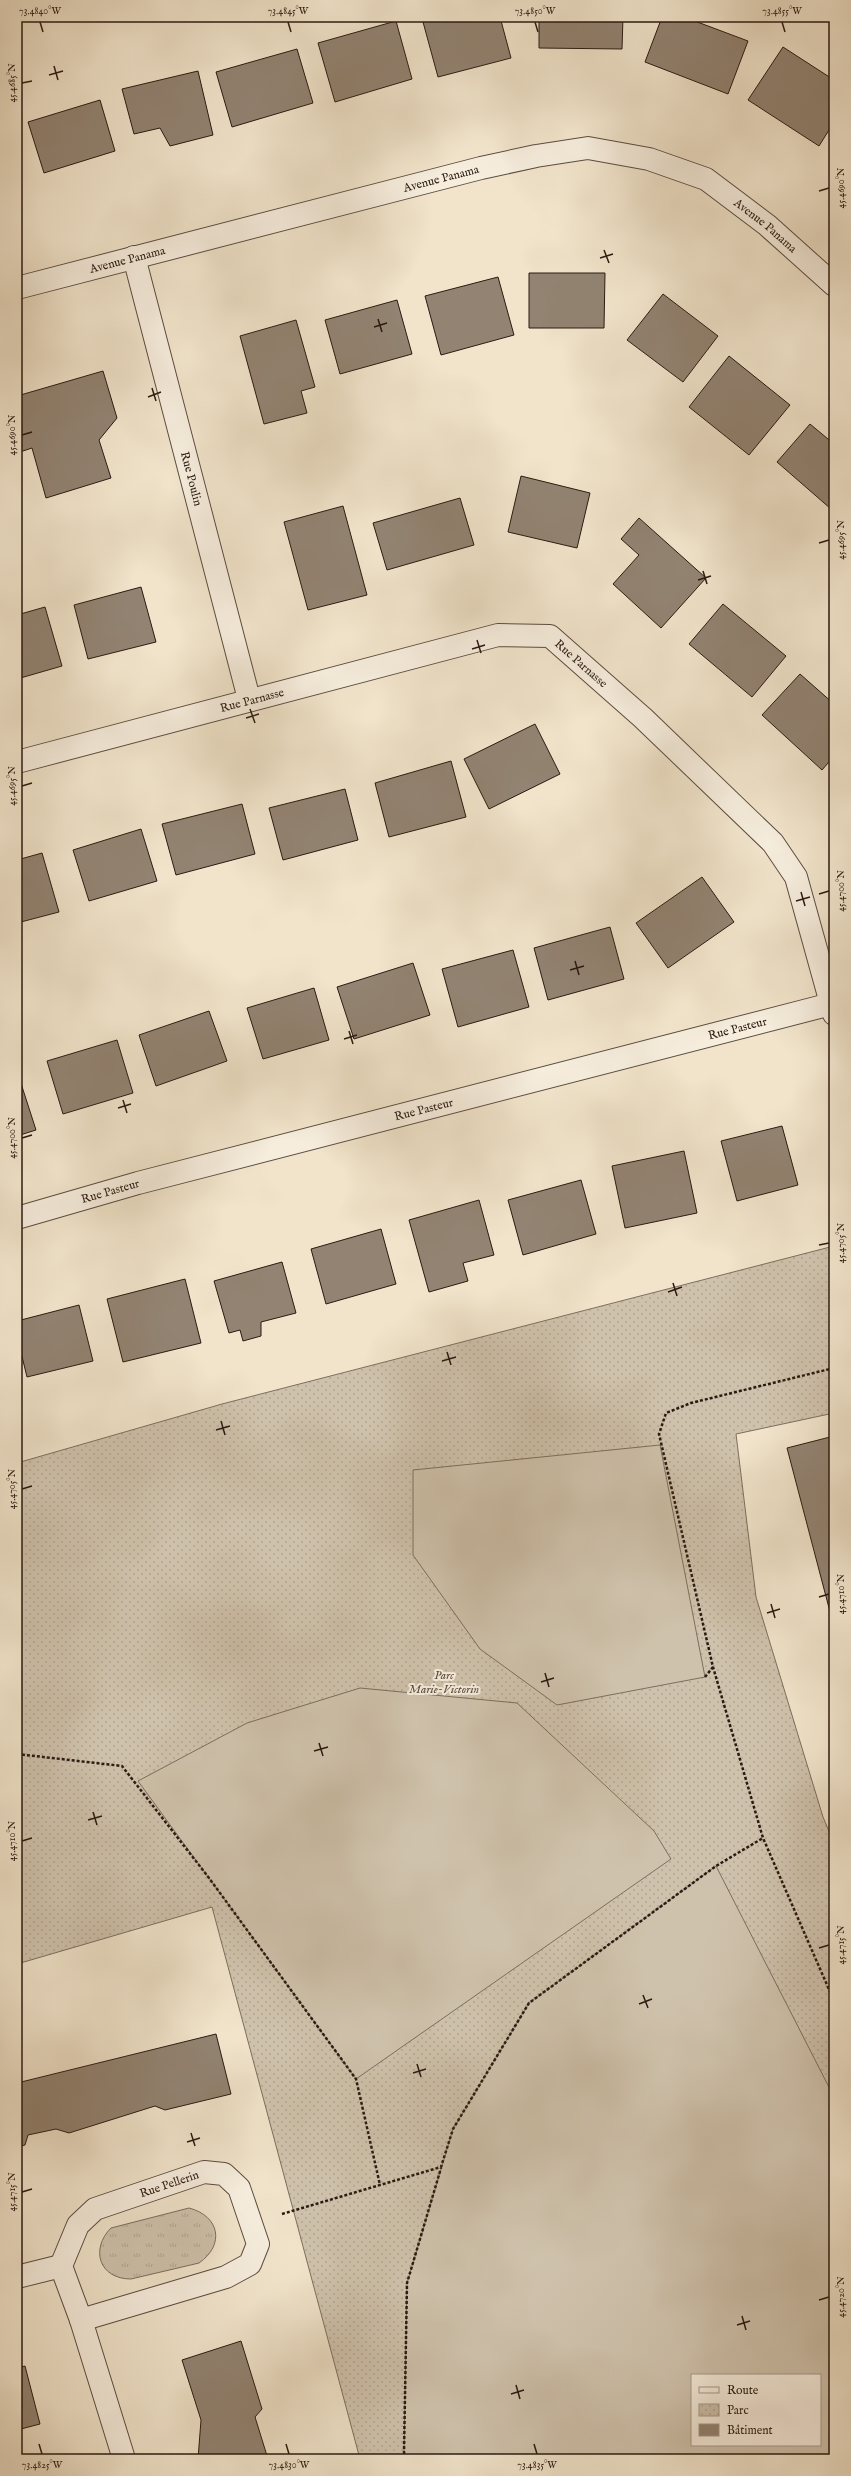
<svg xmlns="http://www.w3.org/2000/svg" width="851" height="2476" viewBox="0 0 851 2476" font-family="'IM FELL English',serif">
<style>
.grass{fill:url(#grass-tufts);stroke:#7d6e5f}
.park{fill:url(#park-dots);stroke:#7d6e5f;fill-rule:evenodd}
.pitch{fill:#cfc2ac;stroke:#7d6e5f;fill-rule:evenodd}
.building{fill:#928372;stroke:#2b1a12}
.lines{fill:none;stroke-linecap:round;stroke-linejoin:round}
.minor-casing{stroke:#5c4c40;stroke-width:24}
.tertiary-casing{stroke:#5c4c40;stroke-width:24}
.path{stroke:#2b1a12;stroke-width:2.5;stroke-dasharray:3 2;stroke-linecap:butt}
.minor{stroke:#f6eddd;stroke-width:22}
.tertiary{stroke:#f6eddd;stroke-width:22}
.ticks{fill:none;stroke:#2b1a12;stroke-width:1.5}
.labels{text-anchor:middle;dominant-baseline:central;stroke-width:4;stroke-linejoin:round;paint-order:stroke}
.street-label{font-size:12px;fill:#2b1a12;stroke:#f6eddd}
.park-label{font-size:12px;font-style:italic;fill:#5c4c40;stroke:#f6eddd}
.neatline{fill:none;stroke:#2b1a12;stroke-width:1.5}
.ticks-label{font-size:10px;text-anchor:middle;fill:#2b1a12}
</style>
<defs>
<pattern id="grass-tufts" width="24" height="20" patternUnits="userSpaceOnUse"><rect width="24" height="20" fill="#cfc2ac"/><path d="M3 7l-1-3M5 7V3M7 7l1-3M15 17l-1-3M17 17v-4M19 17l1-3" fill="none" stroke="#b2a693"/></pattern>
<pattern id="park-dots" width="8" height="8" patternUnits="userSpaceOnUse"><rect width="8" height="8" fill="#cfc2ac"/><path d="M2 2h.1M6 6h.1" fill="none" stroke="#b2a693" stroke-width="1.8" stroke-linecap="round"/></pattern>
</defs>
<rect width="100%" height="100%" fill="#f1e4cb"/>
<filter id="stains"><feTurbulence type="fractalNoise" baseFrequency=".005" numOctaves="4"/><feColorMatrix values="0 0 0 0 .2 0 0 0 0 .09 0 0 0 0 .02 0 0 0 .5 -.17"/></filter>
<radialGradient id="worn" r=".72"><stop offset=".6" stop-color="#630" stop-opacity="0"/><stop offset="1" stop-color="#630" stop-opacity=".3"/></radialGradient>
<path class="grass" d="M189,2208C220,2216 225,2245 199,2263L131,2279C99,2279 90,2249 111,2228Z"/>
<path class="park" d="M834,1246V1413L736,1434L756,1597L823,1817L834,1843V2459H360L212,1907L17,1964V1463L222,1404ZM692,2375H820V2445H692Z"/>
<path class="pitch" d="M660,1445L705,1677L557,1705L480,1649L413,1555V1470Z
M360,1688L517,1703L654,1831L671,1859L356,2079L138,1781L247,1723Z
M716,1866L834,2097V2459H405L404,2452L407,2283L453,2129L529,2003ZM692,2375H820V2445H692Z"/>
<path class="building" d="M442,17H500L511,58L438,77L423,22Z
M539,17H623L622,49L539,48Z
M662,17H684L748,41L728,94L645,62Z
M396,21L412,79L335,102L318,43Z
M783,47L834,80V122L819,146L748,100Z
M297,49L313,103L232,127L216,72Z
M198,71L213,135L170,146L160,128L134,134L122,89Z
M100,100L115,151L44,173L28,122Z
M529,273H605L604,328H529Z
M498,277L514,335L441,355L425,296Z
M663,294L718,336L683,382L627,340Z
M397,300L412,354L340,374L325,320Z
M296,320L315,387L301,391L307,413L264,424L240,336Z
M729,356L790,405L749,455L689,407Z
M103,371L117,418L99,440L111,478L46,498L32,448L20,452L17,441V396Z
M810,424L834,444V506L831,509L777,462Z
M521,476L590,493L577,548L508,532Z
M460,498L474,545L387,570L373,523Z
M343,506L367,595L308,610L284,522Z
M639,518L706,578L661,628L613,584L639,555L621,539Z
M141,587L156,642L88,659L74,605Z
M723,604L786,656L752,697L689,644Z
M45,607L62,666L17,679V615Z
M800,674L834,704V756L822,770L762,715Z
M535,724L560,774L489,809L464,759Z
M451,761L466,817L389,837L375,783Z
M345,789L358,840L283,860L269,808Z
M242,804L255,854L176,875L162,824Z
M141,829L157,881L89,901L73,850Z
M42,853L59,912L17,923V860Z
M702,877L734,922L668,968L636,923Z
M610,927L624,979L548,1000L534,948Z
M513,950L529,1007L458,1027L442,969Z
M413,963L430,1015L354,1039L337,987Z
M314,988L329,1040L263,1059L247,1008Z
M209,1011L227,1061L156,1086L139,1035Z
M117,1040L133,1093L63,1114L47,1061Z
M17,1071L36,1130L17,1136Z
M782,1126L798,1185L737,1201L721,1141Z
M684,1151L697,1213L625,1228L612,1166Z
M581,1180L596,1234L523,1255L508,1200Z
M479,1200L494,1255L463,1263L468,1281L429,1292L409,1220Z
M381,1229L396,1284L326,1304L311,1249Z
M282,1262L296,1313L261,1322V1336L243,1341L240,1330L229,1333L214,1281Z
M185,1279L201,1343L123,1362L107,1299Z
M79,1305L93,1361L27,1377L17,1336V1321Z
M834,1436V1627L787,1448Z
M216,2034L231,2094L165,2110L155,2106L69,2133L56,2129L28,2135L25,2145L17,2147V2083Z
M241,2341L262,2409L255,2417L268,2459H198L201,2420L182,2360Z
M25,2366L40,2424L17,2430V2368Z"/>
<g class="lines">
<defs>
<g id="minor">
<path id="s1" d="M134,257L249,699"/>
<path id="s2" d="M17,762L498,635L550,636L643,718L773,843L796,877L834,1014"/>
<path id="s3" d="M17,1218L138,1183L831,1004"/>
<path id="s4" d="M61,2266L78,2225L95,2209L204,2172L224,2174L239,2188L258,2244L250,2264L226,2277L81,2320"/>
<path d="M17,2277L61,2266L81,2320L124,2459"/>
</g>
<g id="tertiary">
<path id="s5" d="M17,288L481,168L536,156L588,148L649,159L706,179L767,225L834,285"/>
</g>
</defs>
<use href="#minor" class="minor-casing"/>
<use href="#tertiary" class="tertiary-casing"/>
<path class="path" d="M834,1368L691,1403L666,1413L659,1434L713,1667L763,1838L834,2001
M705,1677L713,1667
M17,1754L122,1766L209,1878L356,2079L380,2185
M282,2214L441,2167L453,2129L529,2003L716,1866L763,1838
M405,2459L404,2452L407,2283L441,2168"/>
<use href="#minor" class="minor"/>
<use href="#tertiary" class="tertiary"/>
</g>
<path class="ticks" d="M40,22L43,32M288,22L291,32M535,22L538,32M782,22L785,32M54,66L58,80M49,75L63,71M22,83L32,81M819,191L829,188M604,250L609,263M600,258L613,254M378,319L382,332M374,327L387,323M152,388L156,401M148,397L161,392M22,435L32,432M819,543L829,540M703,571L707,584M698,580L711,576M477,640L481,653M472,649L485,645M250,709L255,723M246,718L259,714M22,786L32,783M801,892L805,906M819,894L829,891M796,901L810,897M575,961L579,975M570,970L584,966M349,1031L353,1044M344,1039L357,1035M123,1100L127,1113M118,1108L131,1104M22,1138L32,1135M819,1245L829,1243M673,1283L677,1296M668,1292L682,1287M447,1352L451,1365M442,1361L456,1357M221,1421L225,1435M216,1430L230,1426M22,1489L32,1486M819,1597L829,1594M771,1604L775,1618M767,1613L780,1609M545,1673L549,1687M541,1682L554,1678M319,1743L323,1756M314,1751L328,1747M93,1812L97,1825M88,1820L102,1816M22,1841L32,1838M819,1948L829,1945M643,1995L648,2008M639,2004L652,1999M417,2064L421,2077M413,2073L426,2069M191,2133L195,2146M187,2142L200,2138M22,2192L32,2189M819,2300L829,2297M742,2316L746,2330M737,2325L750,2321M516,2385L520,2399M511,2394L524,2390M39,2444L42,2454M286,2444L289,2454M534,2444L537,2454"/>
<g class="labels">
<g class="street-label">
<text stroke="none"><textPath href="#s5" startOffset="438">Avenue Panama</textPath></text>
<text stroke="none"><textPath href="#s5" startOffset="786">Avenue Panama</textPath></text>
<text stroke="none"><textPath href="#s5" startOffset="114">Avenue Panama</textPath></text>
<text stroke="none"><textPath href="#s1" startOffset="229">Rue Poulin</textPath></text>
<text stroke="none"><textPath href="#s2" startOffset="591">Rue Parnasse</textPath></text>
<text stroke="none"><textPath href="#s2" startOffset="243">Rue Parnasse</textPath></text>
<text stroke="none"><textPath href="#s3" startOffset="745">Rue Pasteur</textPath></text>
<text stroke="none"><textPath href="#s3" startOffset="421">Rue Pasteur</textPath></text>
<text stroke="none"><textPath href="#s3" startOffset="97">Rue Pasteur</textPath></text>
<text stroke="none"><textPath href="#s4" startOffset="146">Rue Pellerin</textPath></text>
</g>
<g class="park-label">
<text x="444" y="1675">Parc<tspan x="444" dy="14">Marie-Victorin</tspan></text>
</g>
</g>
<rect width="851" height="2476" fill="none" stroke="#f1e4cb" stroke-width="44"/>
<rect x="691" y="2374" width="130" height="72" fill="#f6eddd" stroke="#a5998c"/>
<rect x="699" y="2387" width="20" height="6" fill="#f6eddd" stroke="#a5998c"/>
<text x="727" y="2394" font-size="12" fill="#2b1a12">Route</text>
<rect x="699" y="2404" width="20" height="12" fill="url(#park-dots)" stroke="#a5998c"/>
<text x="727" y="2414" font-size="12" fill="#2b1a12">Parc</text>
<rect x="699" y="2424" width="20" height="12" fill="#928372" stroke="#a5998c"/>
<text x="727" y="2434" font-size="12" fill="#2b1a12">Bâtiment</text>
<rect x="22" y="22" width="807" height="2432" class="neatline"/>
<g class="ticks-label">
<text x="40" y="14">73.4840°W</text>
<text x="288" y="14">73.4845°W</text>
<text x="535" y="14">73.4850°W</text>
<text x="782" y="14">73.4855°W</text>
<text transform="translate(11 83) rotate(-90)" y="4">45.4685°N</text>
<text transform="translate(840 188) rotate(-90)" y="4">45.4690°N</text>
<text transform="translate(11 435) rotate(-90)" y="4">45.4690°N</text>
<text transform="translate(840 540) rotate(-90)" y="4">45.4695°N</text>
<text transform="translate(11 786) rotate(-90)" y="4">45.4695°N</text>
<text transform="translate(840 891) rotate(-90)" y="4">45.4700°N</text>
<text transform="translate(11 1138) rotate(-90)" y="4">45.4700°N</text>
<text transform="translate(840 1243) rotate(-90)" y="4">45.4705°N</text>
<text transform="translate(11 1489) rotate(-90)" y="4">45.4705°N</text>
<text transform="translate(840 1594) rotate(-90)" y="4">45.4710°N</text>
<text transform="translate(11 1841) rotate(-90)" y="4">45.4710°N</text>
<text transform="translate(840 1945) rotate(-90)" y="4">45.4715°N</text>
<text transform="translate(11 2192) rotate(-90)" y="4">45.4715°N</text>
<text transform="translate(840 2297) rotate(-90)" y="4">45.4720°N</text>
<text x="42" y="2468">73.4825°W</text>
<text x="289" y="2468">73.4830°W</text>
<text x="537" y="2468">73.4835°W</text>
</g>
<rect width="100%" height="100%" filter="url(#stains)"/>
<rect width="100%" height="100%" fill="url(#worn)"/>
</svg>
